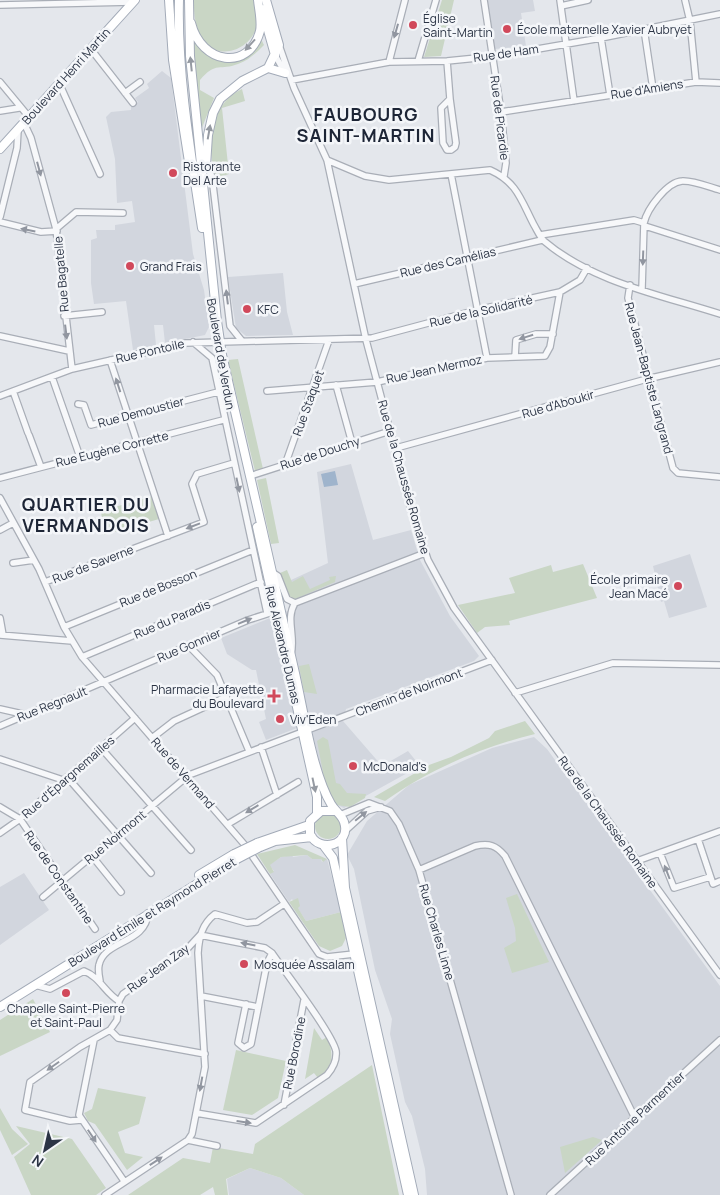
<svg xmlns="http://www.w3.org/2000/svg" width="720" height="1195" viewBox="0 0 720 1195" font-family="Manrope,sans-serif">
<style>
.built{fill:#d2d6de}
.green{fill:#c9d6c5}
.water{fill:#9fb4cc}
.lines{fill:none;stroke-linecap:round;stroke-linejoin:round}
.minor-casing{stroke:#a9aeb7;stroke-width:8}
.major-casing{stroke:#a3abb8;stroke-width:10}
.minor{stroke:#f7f8fa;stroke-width:5.5}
.major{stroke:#fff;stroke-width:8}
.major-bridge-casing{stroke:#a3abb8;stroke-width:10;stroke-linecap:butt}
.major-bridge{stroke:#fff;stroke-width:8}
.oneway{fill:#9196a0}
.oneway2{fill:#959aa2}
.poi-dot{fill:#d1495b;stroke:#f4f6f9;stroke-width:2}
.labels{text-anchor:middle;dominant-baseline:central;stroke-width:5;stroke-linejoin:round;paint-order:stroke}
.poi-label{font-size:12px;fill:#2b3445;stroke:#f4f6f9;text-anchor:start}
.street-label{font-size:12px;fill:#2b3445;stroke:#f4f6f9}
.district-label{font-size:18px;font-weight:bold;letter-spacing:1px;fill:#1d2536;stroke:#f4f6f9}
</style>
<rect width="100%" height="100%" fill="#e4e7ec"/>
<path class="built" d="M487,0H533L535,11L521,13L526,46L495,49Z
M162,71L171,78L193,254L204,290L209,327L205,335L165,343L163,325H154L156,345L133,350L126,301L94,304L91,283V240L97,238L96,230H115V225L135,222L132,201L117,203L115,159L106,117L111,112L131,110V107L138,102L135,98L149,88L147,84Z
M283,273L287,312L293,335L246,336L236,328L228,277Z
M351,464L373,540L411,530L420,560L450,616L479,656L474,661L346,709L343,721L382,766L408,751L420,766L344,808L333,803L328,797L310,723L266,740L259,722L266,719L256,670H252L227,654L221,638L295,608L291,580L328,563L317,472Z
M690,554L707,607L669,618L664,601L661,602L653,566Z
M534,737L547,749L720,986V1195H427L425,1169L412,1116L405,1102L390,1034L392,1019L375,970L354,869L347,855L367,821L409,785L492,748Z
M292,855L293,857L307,855L312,859H321L322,862L327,859L341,912L306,921L292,899L289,902L270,874L274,871L269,865L281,857Z
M24,873L49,910L0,945V887Z
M250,1168L281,1178L304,1195H229L227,1179Z"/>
<path class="green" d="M194,0H253C279,49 191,86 194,0Z
M442,0H454L441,56L424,57Z
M193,37C209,68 243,71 261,39L264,45C256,53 249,60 238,64C220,71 216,61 200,80V90L214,98L201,130Z
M242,89L245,101L222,108L229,174L214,179C209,148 208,104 242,89Z
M238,359L263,469L255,471L228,360Z
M266,478L279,543L271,544L257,480Z
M153,496L159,519L104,535L101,511Z
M583,564L597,598L509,621L510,625L485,627L477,633L458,605L515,593L509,578L551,565L553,572Z
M287,570L292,582L303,576L310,589L330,580L329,577L336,576L335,582L293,600L289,598L280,573Z
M309,664L317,694L304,692L299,666Z
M525,721L535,734C482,747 430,769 385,801L374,797L429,765L451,757L489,738L495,731Z
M323,737L328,740L336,783L340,784L347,793L366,794L365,798L350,807L337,805L326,788L317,741Z
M315 826a13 13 0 1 1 26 0a13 13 0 1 1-26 0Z
M295,845L327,859L323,862L321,859H312L307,855L281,857L270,865L274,872L270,874L257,854Z
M517,894L549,962L512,973L504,948L516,941L515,928L506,898Z
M298,898L300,906L298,908L306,921L341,912L346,938L342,946L330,951L319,946L289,902Z
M33,999L50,1032L0,1056V1020Z
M314,1028L322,1040L327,1037C334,1053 334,1067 318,1078L314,1073L305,1079Z
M236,1050L286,1061L278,1098L252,1115L223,1110Z
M372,1065L399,1195H304L281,1178L250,1168L226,1179L228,1195H215L213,1187L200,1195H128L183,1158L210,1163L213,1147L253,1154L255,1144Z
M98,1088L146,1097L139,1124L118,1132L125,1153L143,1157L127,1170L95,1124L88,1121L84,1113L92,1109Z
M0,1108L12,1129L28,1144L12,1155L0,1130Z
M16,1126L72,1139L106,1188L96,1195H31L14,1157L30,1144Z
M593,1137L602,1140L565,1173L560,1147Z"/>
<path class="water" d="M335,471L338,485L324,487L321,474Z"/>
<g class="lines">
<defs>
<path id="minor" d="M484,0L501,112L506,163L504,176
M560,0L574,101
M685,0L690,21L696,82
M0,5L132,2
M561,6L588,0
M644,29L653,89
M601,38L610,95
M279,45L294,88L327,160L366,340L410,506L428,560L454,608L720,975
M90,48L133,103
M275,55L285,73
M418,61L436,0
M447,61L450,99L441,108L443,143L447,150H451L455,147L456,143L450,99
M389,62L405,0
M292,80L389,62L447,61L497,56L601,38L720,14
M0,82L29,117
M59,83L100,174
M125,93L140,82
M0,111L19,108
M501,112L696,82L720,83
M24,123L31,138L56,229L72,369
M327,160L365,176L389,180L490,170C517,182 521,200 534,225C537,230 540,237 544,241C592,282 661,295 720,314
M206,164L212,177L230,326L242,341
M451,174L487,358
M0,217L17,148L18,130
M0,222L41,232L57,231
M645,226L720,250
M56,229L76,212L123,213
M540,235L634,220L644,223
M354,284L542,240
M630,285L628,298L673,468L678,473L720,477
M642,289L644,223C647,209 667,182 682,181C693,180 709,187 720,190
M64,316L102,312
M0,336L69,351
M193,342L212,358L267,613
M515,357L516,340L536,334H553
M110,360L168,536
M52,377L80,457
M336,385L352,443
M13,391L28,433
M267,391L377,382L487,358L545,356L550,347L560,292
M0,396L72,369L186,343L372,338L477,310L560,292L580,280L587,268
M78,404L84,405L91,425L218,392
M29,435L41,467
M396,448L647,379L720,362
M285,465L329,340
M250,476L390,431
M0,478L223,420
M0,498L39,569L64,627L82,657L244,844L319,954L327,957L354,954
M0,530L13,523
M13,563L34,560
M272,572L278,576L287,599L295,603
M45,582L204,522L192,484L197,474L234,463
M295,603L425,553
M0,618L3,635
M64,627L253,550
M0,635L72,641
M188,645L217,675L249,751
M291,654C296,637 285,619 295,603
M82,657L261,582
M515,693L613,663L720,665
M0,709L27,715
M0,726L248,620L276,611
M152,738L174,721L226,697
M261,747L277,795
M101,748L191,850
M0,759L63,780
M67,777L151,873
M0,807L20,819L95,929
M340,815L369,803L390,811L399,824L419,870L511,1195
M228,824L298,782
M345,831L367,811L381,807
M0,833L20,819L135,718
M698,839L713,884L720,881
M660,853L674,888L710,877
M92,856L121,892
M637,861L720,831
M419,870L475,846C489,843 496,845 505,856L635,1118
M43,897L189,775L492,660
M100,981C99,976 98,969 99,965C104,940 146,944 148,913
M35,985L50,989L84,971C100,977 105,993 119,1001
M201,996L258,1007
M246,1004L238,1043L244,1048L251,1044L267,963L272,953
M110,1030L118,1038L205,1054
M94,1040L79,1115L124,1181
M284,1105L304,1000
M196,1113L256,1123L327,1075C333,1068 337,1060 336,1051C332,1033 285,972 272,953L265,948L200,935
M81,1120L70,1121L25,1110L30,1082L80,1047L110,1030L117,1020L119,1001L123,994L188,948L200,935
M188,1140L192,1134L205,1067L198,953C199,937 202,924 215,914L247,923L257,922L284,904
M105,1195L188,1140L217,1146
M550,1195L720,1040"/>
<path id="major" d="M169,0L173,60L189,162
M179,0C177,74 191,155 202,228
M189,0L190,56L217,321L222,355C247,460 270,564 294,669C303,707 312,772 331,804C335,811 342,815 344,822C352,845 319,854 310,834V821L321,811H335
M262,9L275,55
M191,23C201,64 249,72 260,31C262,22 259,10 258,0
M268,68L285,73
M0,149L135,0
M206,166L208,135L213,113L220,99L242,81L268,68L279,45L266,0
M257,527L317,797V813
M342,838L345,888L414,1195
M257,843L309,825
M324,846L333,858L408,1195
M260,847L275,841L312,837
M199,875L234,854
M0,1007L237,859"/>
</defs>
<use href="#minor" class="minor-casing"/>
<use href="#major" class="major-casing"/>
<use href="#minor" class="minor"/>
<use href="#major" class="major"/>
<defs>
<path id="major-bridge" d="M234,854L257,843
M237,859L260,847"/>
</defs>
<use href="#major-bridge" class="major-bridge-casing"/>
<use href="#major-bridge" class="major-bridge"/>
</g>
<defs><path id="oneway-solid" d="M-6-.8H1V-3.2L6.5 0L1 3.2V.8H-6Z" transform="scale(1.25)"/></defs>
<g class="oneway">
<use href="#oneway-solid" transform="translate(396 31) rotate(106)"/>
<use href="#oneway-solid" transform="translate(39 169) rotate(75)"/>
<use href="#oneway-solid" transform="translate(28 230) rotate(-169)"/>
<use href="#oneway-solid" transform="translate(643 258) rotate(92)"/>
<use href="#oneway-solid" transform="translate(227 297) rotate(-97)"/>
<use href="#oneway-solid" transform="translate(66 332) rotate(83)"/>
<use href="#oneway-solid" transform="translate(526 337) rotate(163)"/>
<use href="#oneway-solid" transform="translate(118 385) rotate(-108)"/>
<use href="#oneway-solid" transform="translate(238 485) rotate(78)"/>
<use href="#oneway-solid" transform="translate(193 526) rotate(159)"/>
<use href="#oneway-solid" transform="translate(245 621) rotate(-22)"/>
<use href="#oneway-solid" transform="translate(252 809) rotate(149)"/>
<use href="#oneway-solid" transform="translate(361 816) rotate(-39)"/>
<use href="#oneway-solid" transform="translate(667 872) rotate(-111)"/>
<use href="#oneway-solid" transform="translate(248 944) rotate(-169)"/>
<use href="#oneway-solid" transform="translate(53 1066) rotate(145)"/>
<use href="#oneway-solid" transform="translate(201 1084) rotate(100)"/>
<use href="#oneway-solid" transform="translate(244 1122) rotate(8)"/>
<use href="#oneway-solid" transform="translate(92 1136) rotate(56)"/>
<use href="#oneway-solid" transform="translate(156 1161) rotate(-33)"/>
</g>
<g class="oneway2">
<use href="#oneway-solid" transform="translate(250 45) rotate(132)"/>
<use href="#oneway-solid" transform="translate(191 64) rotate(-96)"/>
<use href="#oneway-solid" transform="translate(209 132) rotate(-80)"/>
<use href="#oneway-solid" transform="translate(314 785) rotate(78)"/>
</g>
<g class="poi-dot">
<circle cx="413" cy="25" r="5"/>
<circle cx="507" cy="29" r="5"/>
<circle cx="173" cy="173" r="5"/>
<circle cx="130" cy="266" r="5"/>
<circle cx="247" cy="309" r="5"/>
<circle cx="678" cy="586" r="5"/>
<path d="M271.5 688.5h5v5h5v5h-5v5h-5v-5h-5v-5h5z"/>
<circle cx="280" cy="719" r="5"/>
<circle cx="353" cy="766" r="5"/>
<circle cx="244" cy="964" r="5"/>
<circle cx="66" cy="993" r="5"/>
</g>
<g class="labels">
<g class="poi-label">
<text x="423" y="18">Église<tspan x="423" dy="14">Saint-Martin</tspan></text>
<text x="517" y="29">École maternelle Xavier Aubryet</text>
<text x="183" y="166">Ristorante<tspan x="183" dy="14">Del Arte</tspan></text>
<text x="140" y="266">Grand Frais</text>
<text x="257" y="309">KFC</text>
<text x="668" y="579" text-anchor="end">École primaire<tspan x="668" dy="14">Jean Macé</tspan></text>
<text x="264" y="689" text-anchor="end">Pharmacie Lafayette<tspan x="264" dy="14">du Boulevard</tspan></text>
<text x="290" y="719">Viv'Eden</text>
<text x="363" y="766">McDonald's</text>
<text x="254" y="964">Mosquée Assalam</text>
<text x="66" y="1008" text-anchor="middle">Chapelle Saint-Pierre<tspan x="66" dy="14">et Saint-Paul</tspan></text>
</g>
<g class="street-label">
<text transform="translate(506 53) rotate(-8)">Rue de Ham</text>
<text transform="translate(66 76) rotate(-48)">Boulevard Henri Martin</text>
<text transform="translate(647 89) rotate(-9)">Rue d'Amiens</text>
<text transform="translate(500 118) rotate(83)">Rue de Picardie</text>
<text transform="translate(448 262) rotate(-13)">Rue des Camélias</text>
<text transform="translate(61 274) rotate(-95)">Rue Bagatelle</text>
<text transform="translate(481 311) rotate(-13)">Rue de la Solidarité</text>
<text transform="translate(150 351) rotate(-13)">Rue Pontoile</text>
<text transform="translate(221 354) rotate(80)">Boulevard de Verdun</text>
<text transform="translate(434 369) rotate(-12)">Rue Jean Mermoz</text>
<text transform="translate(649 378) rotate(75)">Rue Jean-Baptiste Langrand</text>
<text transform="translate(308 403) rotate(-70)">Rue Staquet</text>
<text transform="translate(558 404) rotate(-16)">Rue d'Aboukir</text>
<text transform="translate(141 412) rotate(-15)">Rue Demoustier</text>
<text transform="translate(112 449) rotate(-14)">Rue Eugène Corrette</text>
<text transform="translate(320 453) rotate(-18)">Rue de Douchy</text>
<text transform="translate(404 477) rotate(74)">Rue de la Chaussée Romaine</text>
<text transform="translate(93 564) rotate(-21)">Rue de Saverne</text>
<text transform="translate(158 588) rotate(-22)">Rue de Bosson</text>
<text transform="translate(172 619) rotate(-23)">Rue du Paradis</text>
<text transform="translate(189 645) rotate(-23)">Rue Gonnier</text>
<text transform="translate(283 645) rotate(77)">Rue Alexandre Dumas</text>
<text transform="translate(409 692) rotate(-21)">Chemin de Noirmont</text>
<text transform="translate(52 704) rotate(-22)">Rue Regnault</text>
<text transform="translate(183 773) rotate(49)">Rue de Vermand</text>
<text transform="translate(68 777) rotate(-41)">Rue d'Épargnemailles</text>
<text transform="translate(608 822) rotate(54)">Rue de la Chaussée Romaine</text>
<text transform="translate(115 837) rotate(-40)">Rue Noirmont</text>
<text transform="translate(59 877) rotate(55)">Rue de Constantine</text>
<text transform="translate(152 912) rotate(-32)">Boulevard Émile et Raymond Pierret</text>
<text transform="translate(437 932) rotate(74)">Rue Charles Linne</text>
<text transform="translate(158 968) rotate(-36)">Rue Jean Zay</text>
<text transform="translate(294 1053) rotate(-79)">Rue Borodine</text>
<text transform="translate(635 1118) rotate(-43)">Rue Antoine Parmentier</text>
</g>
<g class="district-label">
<text x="366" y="114">FAUBOURG<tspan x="366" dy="21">SAINT-MARTIN</tspan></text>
<text x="86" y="504">QUARTIER DU<tspan x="86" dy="21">VERMANDOIS</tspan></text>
</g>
</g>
<g transform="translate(45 1150) rotate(214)" stroke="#f4f6f9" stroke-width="4" paint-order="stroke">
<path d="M0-4L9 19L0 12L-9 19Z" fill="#2b3445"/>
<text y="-8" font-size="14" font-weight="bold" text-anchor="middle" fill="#2b3445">N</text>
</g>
</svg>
